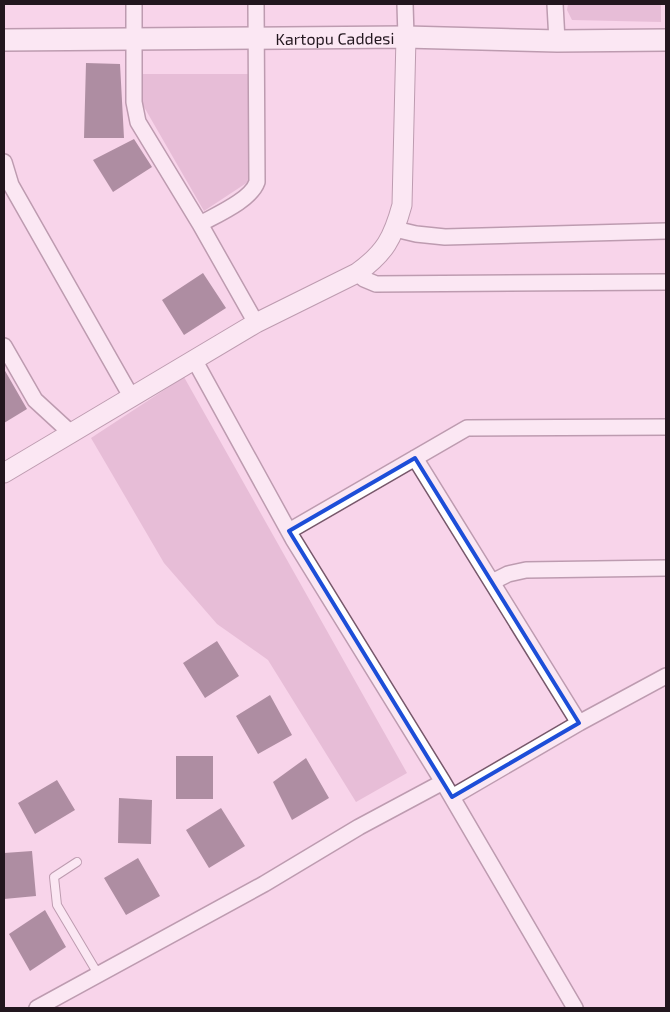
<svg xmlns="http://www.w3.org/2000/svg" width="670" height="1012" viewBox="0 0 670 1012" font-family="'Exo 2',sans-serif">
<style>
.green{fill:#d3a3c1}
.building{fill:#56394c}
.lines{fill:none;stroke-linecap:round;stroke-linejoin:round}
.service-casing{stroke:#77586b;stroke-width:10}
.minor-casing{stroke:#77586b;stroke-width:18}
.tertiary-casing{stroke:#77586b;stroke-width:21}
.secondary-casing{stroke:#77586b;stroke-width:24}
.service{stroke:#fff;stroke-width:8}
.minor{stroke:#fff;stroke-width:15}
.tertiary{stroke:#fff;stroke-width:19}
.secondary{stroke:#fff;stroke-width:21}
.marked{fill:none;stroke:#1d4ed8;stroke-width:4;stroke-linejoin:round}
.labels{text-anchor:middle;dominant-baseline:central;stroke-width:5;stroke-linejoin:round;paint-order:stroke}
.street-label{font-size:16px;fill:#22161e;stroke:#fce6f4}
</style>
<rect width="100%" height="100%" fill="#f8d4ea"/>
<path class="green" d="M568,4H661V22L572,20L567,10Z
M139,74H250L248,182L204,211L140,100Z
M184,377L407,773L356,802L268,660L217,624L164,563L91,438Z"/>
<path class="building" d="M86,63L120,64L124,138H84Z
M134,139L152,167L113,192L93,160Z
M203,273L226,308L184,335L162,300Z
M4,369L27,409L4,423Z
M217,641L239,676L205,698L183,663Z
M270,695L292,735L258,754L236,716Z
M176,756H213V799H176Z
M306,758L329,798L292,820L273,782Z
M57,780L75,810L35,834L18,803Z
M119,798L152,800L151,844L118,843Z
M221,808L245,846L209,868L186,830Z
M32,851L36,896L4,899V853Z
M138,858L160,896L126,915L104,878Z
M45,910L66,947L30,971L9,934Z"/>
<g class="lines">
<defs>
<path id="service" d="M77,862L54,877L57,905L98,974"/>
<path id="minor" d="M134,4V102L138,122L200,224L256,323
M405,4L406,37
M555,4L557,41
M4,162L11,185L132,398
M200,224C216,215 251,200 257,182L256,4
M395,229L416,234L445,237L666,231
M357,273L364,279L376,284L666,282
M4,346L35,400L72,434
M195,361L293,539L443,782L575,1008
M415,458L579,723
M289,531L467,428L666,427
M492,582L508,574L526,570L666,568
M452,797L579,723L666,676
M37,1008L264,884L359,827L443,782"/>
<path id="tertiary" d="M4,473L256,323L357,273C385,253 393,238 402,205L406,37"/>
<g id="secondary">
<path id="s1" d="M4,40L406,37L557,41L666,40"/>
</g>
</defs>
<use href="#service" class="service-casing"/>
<use href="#minor" class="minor-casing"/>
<use href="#tertiary" class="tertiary-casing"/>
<use href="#secondary" class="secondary-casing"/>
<use href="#service" class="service"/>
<use href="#minor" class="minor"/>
<use href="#tertiary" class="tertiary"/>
<use href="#secondary" class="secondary"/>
</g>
<path d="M0 0H670V1012H0ZM415,458L579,723L452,797L289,531Z" fill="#f8d4ea" fill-opacity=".55" fill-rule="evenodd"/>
<path class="marked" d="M415,458L579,723L452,797L289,531Z"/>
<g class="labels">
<g class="street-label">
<text stroke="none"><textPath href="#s1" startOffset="331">Kartopu Caddesi</textPath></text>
</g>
</g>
<rect width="670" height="1012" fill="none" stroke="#22161e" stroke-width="10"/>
</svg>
